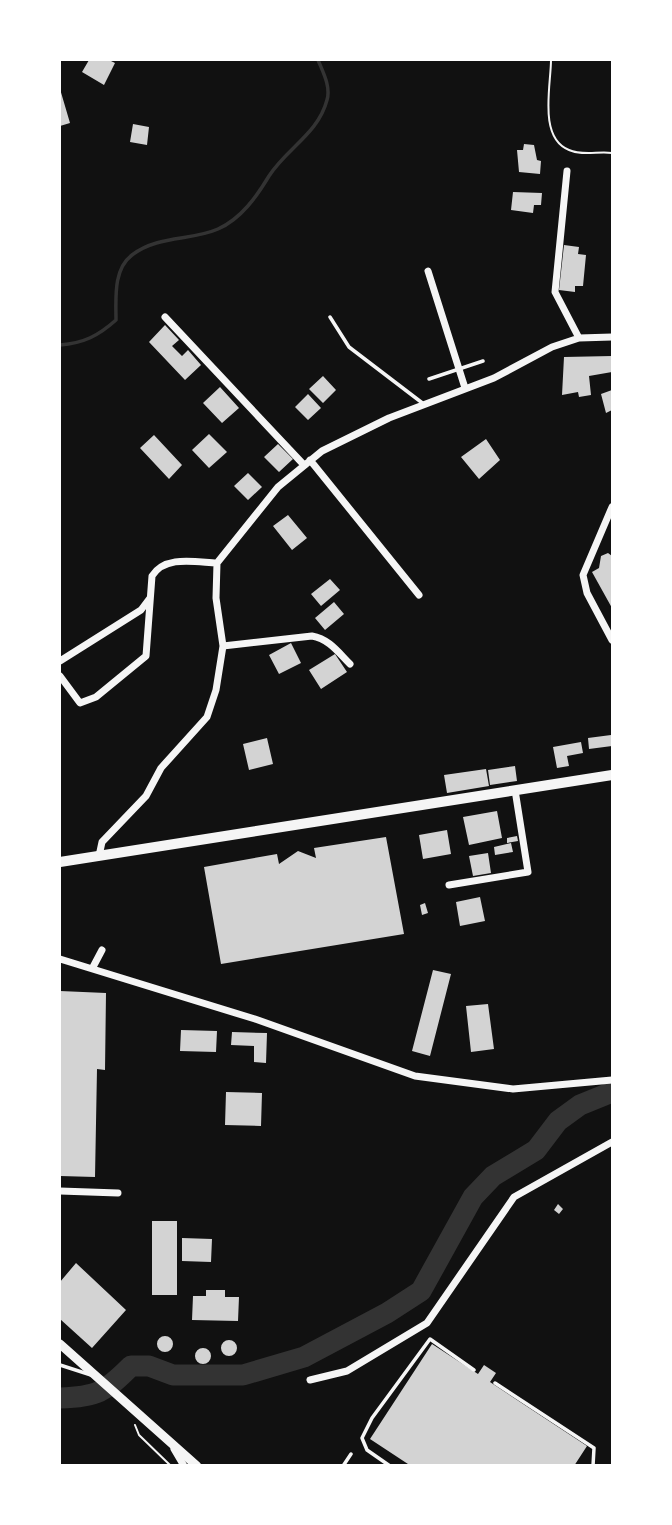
<svg xmlns="http://www.w3.org/2000/svg" width="672" height="1525" viewBox="0 0 672 1525" font-family="Manrope,sans-serif">
<style>
.lines{fill:none;stroke-linecap:round;stroke-linejoin:round}
.stream{stroke:#333;stroke-width:3.5}
.river{stroke:#333;stroke-width:21}
.building{fill:#d3d3d3}
.path{stroke:#f5f5f5;stroke-width:2}
.service{stroke:#f5f5f5;stroke-width:3.5}
.minor{stroke:#f5f5f5;stroke-width:7}
.tertiary{stroke:#f5f5f5;stroke-width:9}
.primary{stroke:#f5f5f5;stroke-width:10}
</style>
<rect width="100%" height="100%" fill="#111"/>
<g class="lines">
<path class="stream" d="M60,345C84,343 98,336 116,320C116,299 113,269 132,255C158,235 191,241 218,229C241,219 257,196 269,176C287,148 318,134 327,100C331,87 323,72 318,60"/>
<path class="river" d="M60,1398C97,1397 105,1392 131,1366H149L173,1375H243L304,1357L387,1313L421,1291L473,1197L493,1176L536,1150L558,1121L580,1105L612,1092"/>
</g>
<path class="building" d="M89,60H109L115,63L104,85L82,72Z
M60,89L70,123L60,126Z
M133,124L149,127L147,145L130,142Z
M524,144L534,145L537,160L541,161L540,174L519,172L517,150H523Z
M513,192L542,193L541,205H534L533,213L511,210Z
M564,245L579,247L578,254L586,255L583,286H575V292L559,290Z
M165,325L179,340L172,346L182,356L188,350L201,365L185,380L149,342Z
M612,356V372L589,376L591,395L579,397L578,392L562,395L564,357Z
M323,376L336,390L323,403L309,389Z
M220,387L239,408L222,423L203,403Z
M612,390V410L606,413L601,394Z
M308,394L321,408L308,420L295,407Z
M209,434L227,452L209,468L192,450Z
M154,435L182,465L169,479L140,448Z
M486,439L500,460L479,479L461,457Z
M278,444L293,459L279,472L264,457Z
M248,473L262,487L248,500L234,486Z
M288,515L307,538L292,550L273,526Z
M608,553L612,556V608L592,572L599,568L601,556Z
M330,579L340,590L321,606L311,594Z
M334,602L344,614L325,630L315,618Z
M291,643L301,663L279,674L269,655Z
M335,654L347,672L321,689L309,670Z
M611,735L612,746L589,749L588,738Z
M267,738L273,764L249,770L243,744Z
M581,742L583,753L567,756L569,766L557,768L553,747Z
M515,766L517,781L490,785L488,770Z
M486,769L489,786L447,793L444,775Z
M497,811L502,838L469,845L463,817Z
M447,830L451,854L423,859L419,835Z
M517,836L518,841L507,843V838Z
M386,837L404,934L221,964L204,867L277,854L279,864L298,851L316,858L314,848Z
M511,843L513,852L495,855L494,847Z
M488,853L491,873L473,876L469,856Z
M480,897L485,921L460,926L456,902Z
M425,903L428,913L422,915L420,905Z
M433,970L451,974L430,1056L412,1051Z
M60,991L106,993L105,1070L97,1069L95,1177L60,1176Z
M488,1004L494,1049L471,1052L466,1006Z
M181,1030L217,1031L216,1052L180,1051Z
M232,1032L267,1033L266,1063L254,1062V1046L231,1045Z
M226,1092L262,1093L261,1126L225,1125Z
M558,1204L563,1209L559,1214L554,1210Z
M152,1221H177V1295H152Z
M182,1238L212,1239L211,1262L182,1261Z
M76,1263L126,1310L92,1348L60,1319V1282Z
M206,1290H225V1297H239L238,1321L192,1320L193,1296H206Z
M157 1344a8 8 0 1 1 16 0a8 8 0 1 1-16 0Z
M221 1348a8 8 0 1 1 16 0a8 8 0 1 1-16 0Z
M432,1344L478,1374L484,1365L496,1373L490,1382L587,1446L574,1466H411L370,1439Z
M195 1356a8 8 0 1 1 16 0a8 8 0 1 1-16 0Z"/>
<g class="lines">
<path class="path" d="M551,60C551,85 538,138 569,150C582,156 599,151 612,153
M135,1425L139,1435L171,1466"/>
<path class="service" d="M330,317L349,347L425,405
M429,379L483,361
M60,1365L91,1375
M495,1383L594,1448L593,1466
M343,1466L351,1454
M390,1466L367,1450L362,1438L372,1418L430,1339L474,1370"/>
<path class="minor" d="M567,171L555,292L579,338
M428,271L465,388
M165,317L304,465
M310,460L419,595
M612,507L583,575L587,593L612,640
M223,646L312,636C329,639 338,652 350,664
M60,661L141,610L150,598
M60,676L80,703L96,697L146,656L152,576C165,555 195,562 217,563
M99,856L102,842L146,796L161,768L207,717L216,690L223,646L216,598L217,563L278,487L322,451L389,418L494,378L552,347L579,338L612,337
M449,885L528,872L515,790
M60,959L255,1019L415,1076L513,1089L612,1080
M93,967L102,950
M60,1191L118,1193
M310,1380L347,1371L427,1323L514,1197L612,1142
M174,1449L184,1466"/>
<path class="tertiary" d="M60,1344L197,1466"/>
<path class="primary" d="M60,862L612,775"/>
</g>
<rect width="672" height="1525" fill="none" stroke="#ffffff" stroke-width="122"/>
</svg>
